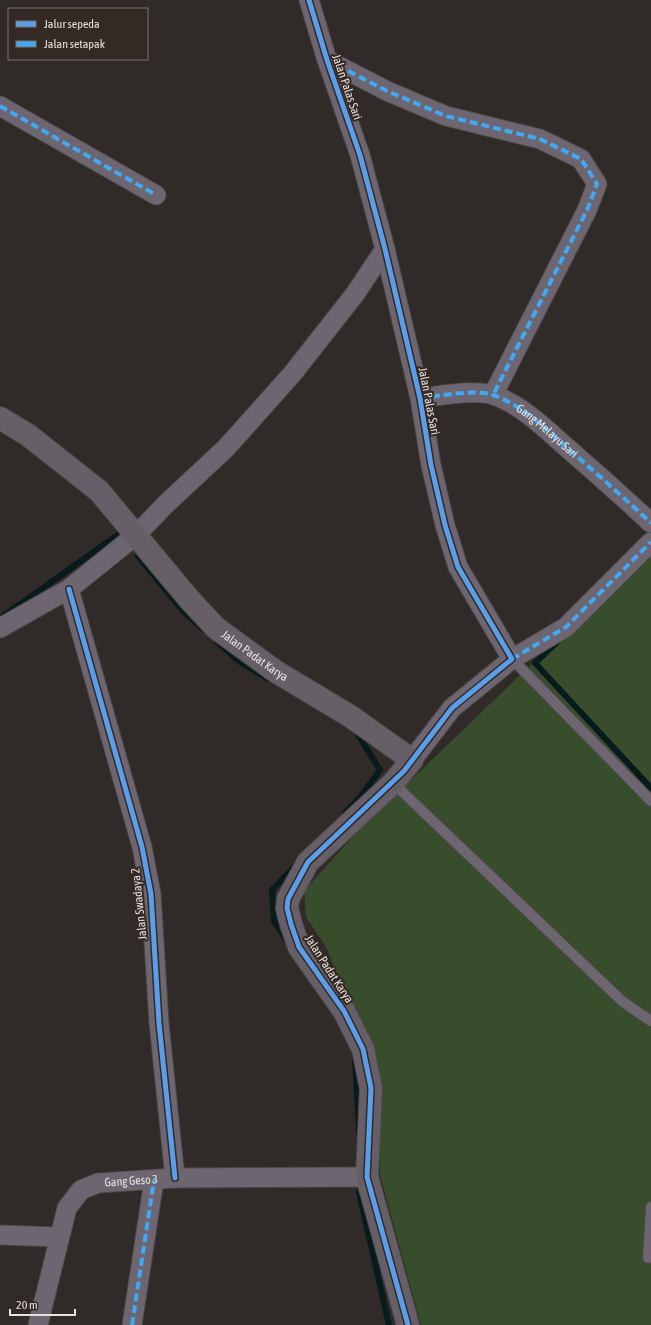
<svg xmlns="http://www.w3.org/2000/svg" width="651" height="1325" viewBox="0 0 651 1325" font-family="'Asap Condensed',sans-serif">
<style>
.green{fill:#384d2c}
.lines{fill:none;stroke-linecap:round;stroke-linejoin:round}
.stream{stroke:#081b1c;stroke-width:6}
.lane-casing{stroke:#4d4846;stroke-width:12}
.street-casing{stroke:#4d4846;stroke-width:21}
.secondary-casing{stroke:#4d4846;stroke-width:24}
.lane{stroke:#6d6670;stroke-width:10}
.street{stroke:#6d6670;stroke-width:19}
.secondary{stroke:#675f68;stroke-width:22}
.quiet{stroke:#3fa9f5;stroke-width:4;stroke-dasharray:8 4;stroke-linecap:butt}
.cycleway-casing{stroke:#342925;stroke-width:8}
.cycleway{stroke:#5a9eea;stroke-width:5}
.labels{text-anchor:middle;dominant-baseline:central;stroke-width:4;stroke-linejoin:round;paint-order:stroke}
.street-label{font-size:12px;fill:#e8e1de;stroke:#342925}
</style>
<rect width="100%" height="100%" fill="#302a28"/>
<path class="green" d="M651,554V1325H421L380,1175L378,1087L367,1048L326,947L306,917L304,891L358,831L518,677Z"/>
<g class="lines">
<path class="stream" d="M138,556L184,612L202,628
M2,617L119,534
M217,642L240,662L268,679
M557,642L535,663L651,788
M345,813L361,796L380,770L355,730
M287,941L274,921L272,890L296,865
M355,1059L359,1131
M359,1192L389,1325"/>
<defs>
<path id="lane" d="M512,659L651,801
M393,783L623,1002L651,1021
M648,1258L651,1207"/>
<g id="street">
<path d="M309,0L327,60L360,155L385,249L420,398L431,465L445,525L458,567L512,659L452,708L412,760"/>
<path d="M327,60L387,91L446,116L540,139L581,159L597,184L587,210L493,395"/>
<path d="M0,106L156,195"/>
<path id="s1" d="M420,398C440,396 474,389 493,395C520,404 544,427 565,446C594,471 623,497 651,523"/>
<path d="M69,589L142,847L151,894L159,1023L175,1178"/>
<path d="M0,628L69,589L136,535L166,504L226,448L293,373L355,294L385,249"/>
<path d="M512,659L566,627L651,542"/>
<path d="M0,1235L59,1237"/>
<path id="s2" d="M38,1325L67,1208L81,1190L98,1183L175,1178L367,1177"/>
<path d="M132,1325L154,1180"/>
</g>
<g id="secondary">
<path id="s3" d="M0,418L28,435L99,491L189,599L216,628L275,671L350,716L412,760L393,783L308,862L288,899L287,908L291,924L299,947L344,1011L363,1049L371,1088L367,1177L408,1325"/>
</g>
</defs>
<use href="#lane" class="lane-casing"/>
<use href="#street" class="street-casing"/>
<use href="#secondary" class="secondary-casing"/>
<use href="#lane" class="lane"/>
<use href="#street" class="street"/>
<use href="#secondary" class="secondary"/>
<path class="quiet" d="M327,60L387,91L446,116L540,139L581,159L597,184L587,210L493,395
M0,106L156,195
M420,398C440,396 474,389 493,395C520,404 544,427 565,446C594,471 623,497 651,523
M512,659L566,627L651,542
M132,1325L154,1180"/>
<defs>
<path id="cycleway" d="M309,0L327,60L360,155L385,249L420,398L431,465L445,525L458,567L512,659L452,708L404,771L308,862L288,899L287,908L291,924L299,947L344,1011L363,1049L371,1088L367,1177L408,1325
M69,589L142,847L151,894L159,1023L175,1178"/>
</defs>
<use href="#cycleway" class="cycleway-casing"/>
<use href="#cycleway" class="cycleway"/>
</g>
<g class="labels">
<g class="street-label">
<text transform="translate(347 87) rotate(71)">Jalan Palas Sari</text>
<text transform="translate(429 401) rotate(79)">Jalan Palas Sari</text>
<text stroke="none"><textPath href="#s1" startOffset="139">Gang Melayu Sari</textPath></text>
<text stroke="none"><textPath href="#s3" startOffset="351">Jalan Padat Karya</textPath></text>
<text transform="translate(139 904) rotate(-96)">Jalan Swadaya 2</text>
<text transform="translate(329 969) rotate(57)">Jalan Padat Karya</text>
<text stroke="none"><textPath href="#s2" startOffset="195">Gang Geso 3</textPath></text>
</g>
</g>
<rect x="8" y="8" width="140" height="52" fill="#342925" stroke="#7c736f"/>
<rect x="16" y="21" width="20" height="6" fill="#5a9eea" stroke="#7c736f"/>
<text x="44" y="28" font-size="12" fill="#e8e1de">Jalur sepeda</text>
<rect x="16" y="41" width="20" height="6" fill="#3fa9f5" stroke="#7c736f"/>
<text x="44" y="48" font-size="12" fill="#e8e1de">Jalan setapak</text>
<path d="M10 1309v6h65v-6" fill="none" stroke="#e8e1de" stroke-width="2"/>
<text x="16" y="1309" font-size="12" fill="#e8e1de" stroke="#342925" stroke-width="3" paint-order="stroke">20 m</text>
</svg>
